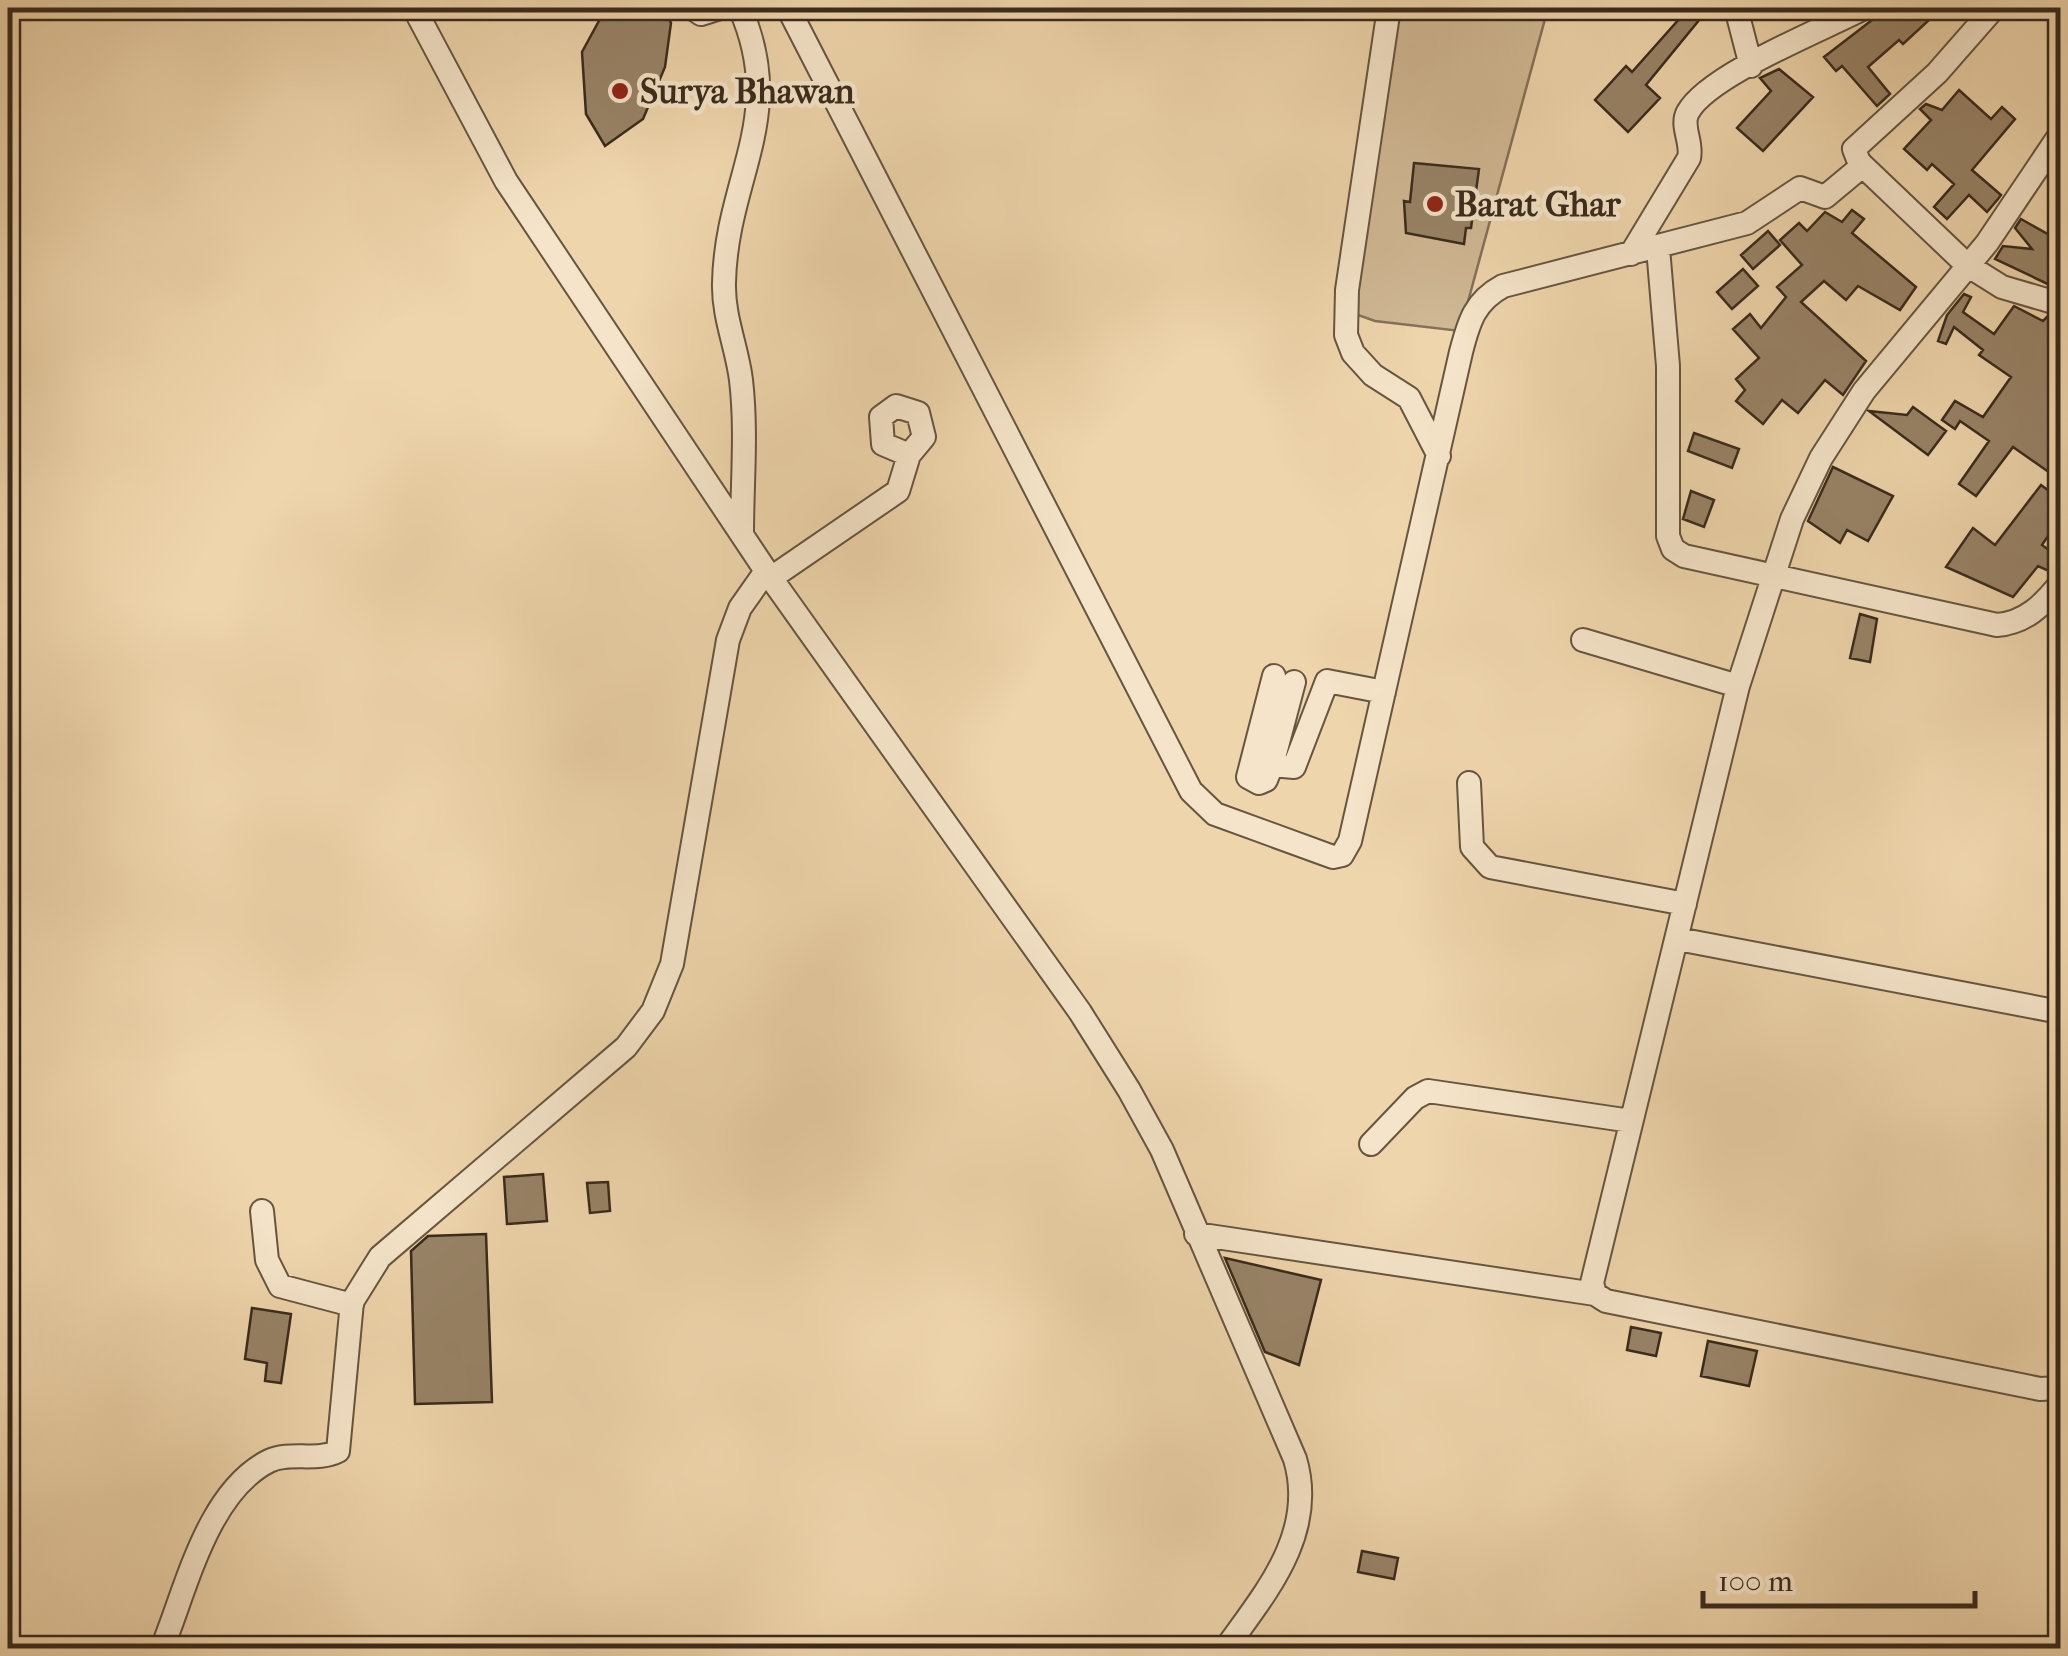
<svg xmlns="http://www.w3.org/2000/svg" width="2068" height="1656" viewBox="0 0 2068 1656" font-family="'IM FELL French Canon',serif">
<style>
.green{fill:#d0b894;stroke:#847158;stroke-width:2.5}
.building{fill:#988367;stroke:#392a1c;stroke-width:2.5}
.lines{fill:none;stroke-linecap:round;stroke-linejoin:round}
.minor-casing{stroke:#665540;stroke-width:26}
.minor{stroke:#f5e4c9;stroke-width:22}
.poi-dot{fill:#8f2418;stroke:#f5e4c9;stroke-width:4}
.labels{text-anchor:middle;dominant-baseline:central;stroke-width:9;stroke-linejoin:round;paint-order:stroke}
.poi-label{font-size:35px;font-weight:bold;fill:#392a1c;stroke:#f5e4c9;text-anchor:start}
</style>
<rect width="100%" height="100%" fill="#efd5ac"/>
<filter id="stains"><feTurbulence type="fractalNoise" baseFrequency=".002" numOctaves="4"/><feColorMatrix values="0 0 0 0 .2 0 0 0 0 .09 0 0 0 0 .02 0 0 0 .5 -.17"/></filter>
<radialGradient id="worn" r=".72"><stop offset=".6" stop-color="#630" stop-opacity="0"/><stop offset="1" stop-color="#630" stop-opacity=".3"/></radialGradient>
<path class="green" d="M1381,8H1548L1460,331L1375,321L1355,314Z"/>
<path class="building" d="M606,8H664L671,23L665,67L643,119L605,146L586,114L582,52Z
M1689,8H1709L1646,85L1660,98L1628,132L1595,100L1626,66L1632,72Z
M1879,8H1942L1903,44L1899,40L1868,67L1890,94L1877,106L1842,66L1836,71L1824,57L1876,17Z
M1779,69L1813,97L1763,151L1737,128L1771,91L1760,78Z
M1959,90L1991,119L2002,107L2015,119L1972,170L2001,195L1998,199L1987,212L1969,195L1947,219L1934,207L1954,184L1932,164L1927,170L1904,149L1931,120L1920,109L1926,104L1942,110Z
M1414,163L1479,169L1471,228H1466L1464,244L1406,233L1404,201L1410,202Z
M1852,210L1864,219L1852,233L1916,287L1900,310L1858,286L1846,300L1824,281L1801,302L1866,361L1843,395L1825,380L1798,413L1782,400L1763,424L1736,401L1745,390L1736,379L1759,358L1733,329L1750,314L1761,328L1786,297L1777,287L1802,265L1780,240L1799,223L1807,231L1825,212L1842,222Z
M2021,219L2060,241V272L2052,286L1995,259L2003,246L2032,249L2015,228Z
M1768,231L1780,245L1753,269L1741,255Z
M1743,269L1758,286L1732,309L1717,292Z
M1964,294L1971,297L1963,312L1994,334L2014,306L2043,321L2048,316L2060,319V464L2053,475L2013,447L1976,496L1959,484L1989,441L1960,421L1955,429L1942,420L1955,401L1983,417L2011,377L1979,355L1983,350L1954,327L1946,344L1938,341L1947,315Z
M1913,407L1946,431L1928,455L1869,411L1907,415Z
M1694,433L1739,449L1732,468L1688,451Z
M1833,467L1893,496L1868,541L1847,530L1840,543L1808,521Z
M2041,485L2060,499V518L2042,545L2060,558L2051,572L2038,566L2013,597L1946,567L1973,528L1995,545Z
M1691,491L1714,500L1704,527L1683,519Z
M1860,614L1877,619L1870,662L1850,658Z
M543,1174L547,1221L507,1224L504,1177Z
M608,1182L610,1211L590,1213L587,1183Z
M486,1234L492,1402L415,1404L411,1251L428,1236Z
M1225,1258L1321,1280L1299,1365L1265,1352Z
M252,1308L291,1314L281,1383L265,1381L267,1363L245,1359Z
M1631,1327L1661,1333L1656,1356L1627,1350Z
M1708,1341L1757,1351L1749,1386L1701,1376Z
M1362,1551L1398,1558L1394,1579L1358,1572Z"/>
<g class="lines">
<defs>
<path id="minor" d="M414,8L506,181L766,571L1080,1012L1129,1090L1162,1150L1295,1459C1317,1533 1266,1592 1226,1648
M692,8L701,14L720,8
M740,8C788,117 726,177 724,283C723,317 737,347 741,380C747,431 742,483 742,534
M788,8L1191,791L1215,814L1333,857L1342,855L1350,841L1461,352C1469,321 1475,301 1503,286L1747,223L1800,188L1825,197L1861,167L1854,149L1937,73L1994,8
M1389,8L1347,290L1346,335L1353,353L1373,375L1409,398L1439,456
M1736,8L1751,66
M1861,164L1967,265L2002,287L2060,304
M1658,248L1668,366V536L1673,549L1684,556L1997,625C2025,623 2043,605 2060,584
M1631,254L1689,158C1693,142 1680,126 1688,112C1708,75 1824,29 1864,8
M771,578L898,491L909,455L924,437L918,413L896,406L881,417L883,444L909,455
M1583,640L1738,686
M1274,676L1248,777L1259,783L1266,780L1272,765L1294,767L1327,681L1384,692
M1272,765L1294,682
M1469,783L1472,847L1490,867L1685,904
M1678,939L2060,1012
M1371,1144L1415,1098L1428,1091L1631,1121
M262,1211L267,1260L280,1286L352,1305
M1196,1234L1595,1294L1606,1301L2040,1389L2060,1388
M1595,1294L1592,1283L1738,686L1792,519L1821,458L1864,391L1987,243L2057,139
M162,1648C186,1590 207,1492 269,1461C290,1451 317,1462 338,1451L352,1302L380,1257L626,1047L653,1011L672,964L728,640L740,608L766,571"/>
</defs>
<use href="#minor" class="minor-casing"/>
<use href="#minor" class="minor"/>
</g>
<g class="poi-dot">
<circle cx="620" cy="91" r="10"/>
<circle cx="1435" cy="204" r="10"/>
</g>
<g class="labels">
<g class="poi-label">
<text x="640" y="91">Surya Bhawan</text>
<text x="1455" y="204">Barat Ghar</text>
</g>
</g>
<rect width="2068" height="1656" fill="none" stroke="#efd5ac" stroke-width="40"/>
<rect x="10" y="10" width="2048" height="1636" fill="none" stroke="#392a1c" stroke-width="5"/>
<rect x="20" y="20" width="2028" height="1616" fill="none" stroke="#392a1c" stroke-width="2.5"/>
<path d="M1703 1591v15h272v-15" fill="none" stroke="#392a1c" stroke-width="5"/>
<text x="1718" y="1591" font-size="30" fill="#392a1c" stroke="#f5e4c9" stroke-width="8" paint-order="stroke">100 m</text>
<rect width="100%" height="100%" filter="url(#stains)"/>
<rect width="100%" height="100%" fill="url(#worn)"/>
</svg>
